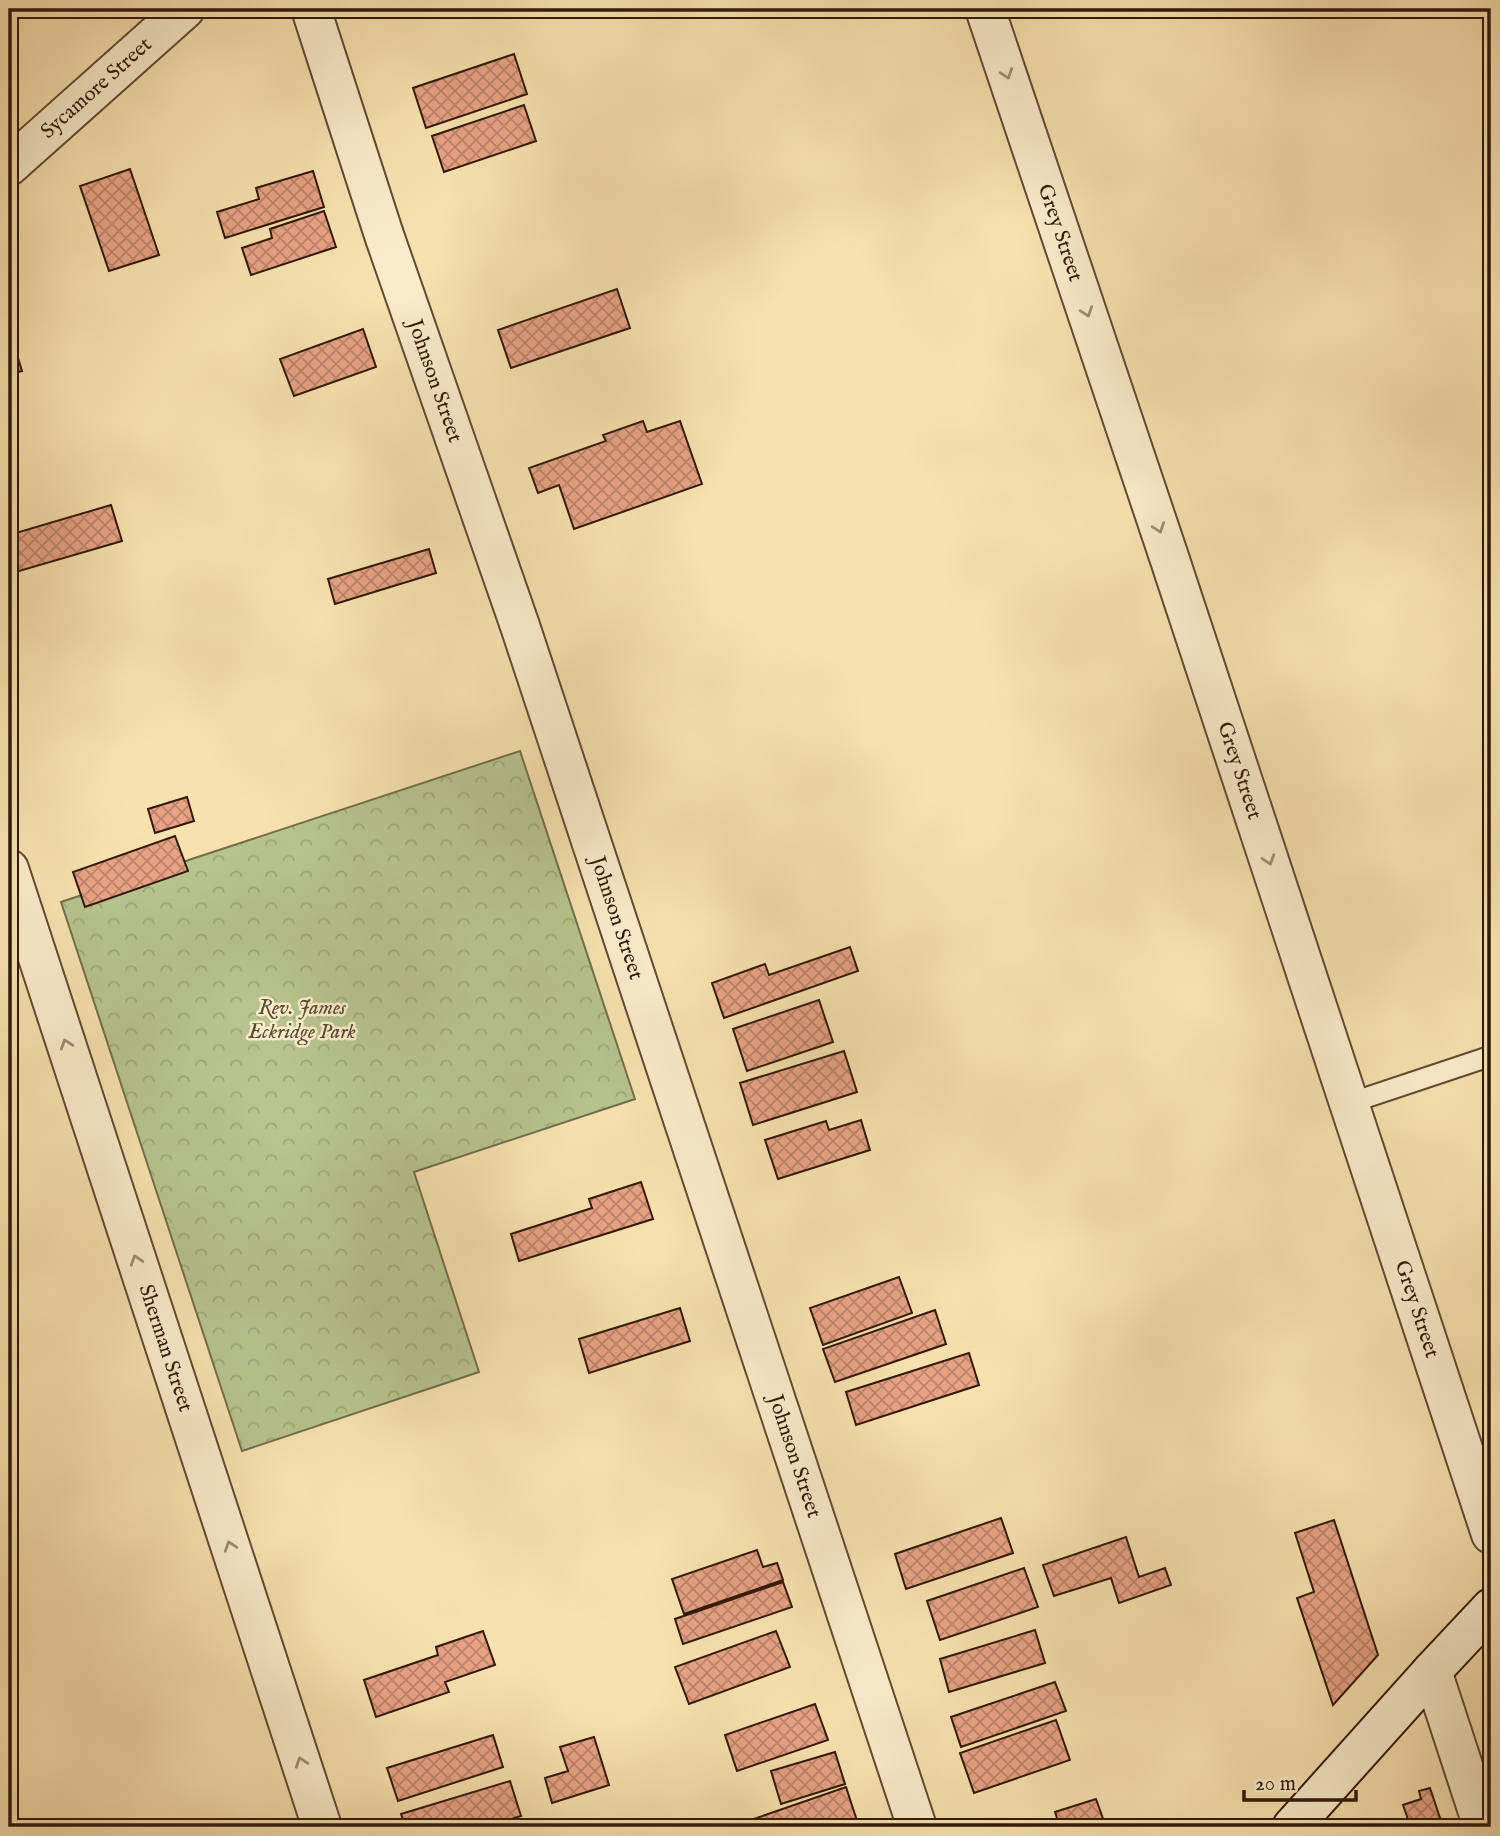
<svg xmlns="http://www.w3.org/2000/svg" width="1500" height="1836" viewBox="0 0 1500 1836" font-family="'IM FELL English',serif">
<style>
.forest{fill:url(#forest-crowns);stroke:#746e4c;stroke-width:2}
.building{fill:url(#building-cross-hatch);stroke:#30180a;stroke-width:2}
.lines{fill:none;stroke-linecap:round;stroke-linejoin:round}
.service-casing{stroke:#624a33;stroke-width:23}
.minor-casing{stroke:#624a33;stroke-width:42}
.tertiary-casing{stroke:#624a33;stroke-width:42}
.secondary-casing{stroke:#30180a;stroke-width:42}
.service{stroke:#faeccb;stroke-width:19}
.minor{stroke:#faeccb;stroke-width:38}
.tertiary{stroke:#faeccb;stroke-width:38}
.secondary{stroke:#faeccb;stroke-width:38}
.oneway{stroke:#9f8d74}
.labels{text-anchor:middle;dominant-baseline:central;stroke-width:5;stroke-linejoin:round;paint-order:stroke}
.street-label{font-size:21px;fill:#30180a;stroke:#faeccb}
.park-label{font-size:21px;font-style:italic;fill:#584c32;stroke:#faeccb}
</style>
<defs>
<pattern id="forest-crowns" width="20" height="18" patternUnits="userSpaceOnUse" patternTransform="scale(1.75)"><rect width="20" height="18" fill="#b7c48f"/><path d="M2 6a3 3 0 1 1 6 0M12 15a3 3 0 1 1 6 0" fill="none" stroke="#9ea87a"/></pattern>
<pattern id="building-cross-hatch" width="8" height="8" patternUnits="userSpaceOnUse" patternTransform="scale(1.75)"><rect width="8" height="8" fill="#e8a385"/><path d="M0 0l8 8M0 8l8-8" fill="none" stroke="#bc846b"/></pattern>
</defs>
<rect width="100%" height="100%" fill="#f7e2af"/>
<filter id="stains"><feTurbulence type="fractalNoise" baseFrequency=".00286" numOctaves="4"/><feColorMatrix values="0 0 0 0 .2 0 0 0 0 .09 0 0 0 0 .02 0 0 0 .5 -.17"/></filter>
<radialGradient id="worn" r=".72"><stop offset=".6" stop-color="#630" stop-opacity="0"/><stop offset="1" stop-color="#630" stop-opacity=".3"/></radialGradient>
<path class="forest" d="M520,751L635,1099L414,1172L479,1372L242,1451L61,902Z"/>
<path class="building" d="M514,54L527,94L426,128L413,88Z
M524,105L536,141L444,172L432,136Z
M130,169L159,255L109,271L80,186Z
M313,171L324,207L225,238L217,212L259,199L256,188Z
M324,211L336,247L251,275L242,248L272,238L270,229Z
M617,289L630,328L511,368L498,330Z
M9,329L22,371L11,374L17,396L9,399Z
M363,329L376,367L294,396L280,359Z
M643,421L647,432L680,421L702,484L574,529L559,485L538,493L529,468L606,441L603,435Z
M111,505L122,541L9,574V535Z
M429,549L436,573L335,604L328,579Z
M187,797L194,821L155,833L148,809Z
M175,836L188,871L85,907L73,872Z
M850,947L858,971L724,1018L712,983L765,964L769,975Z
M819,1000L833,1042L747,1071L733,1029Z
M844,1051L857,1092L753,1125L740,1083Z
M861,1120L870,1150L778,1179L765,1140L826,1121L829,1130Z
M641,1182L653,1219L519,1261L511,1234L592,1208L589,1199Z
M899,1277L912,1313L823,1345L810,1308Z
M680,1308L690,1341L589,1373L579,1339Z
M935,1310L946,1344L835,1382L823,1349Z
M969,1353L979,1385L856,1425L846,1392Z
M1491,1387V1412L1483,1389Z
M1001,1518L1013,1553L906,1589L895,1554Z
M1334,1520L1378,1655L1333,1705L1297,1598L1314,1592L1295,1533Z
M1126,1537L1139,1577L1165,1568L1171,1585L1119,1603L1111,1578L1054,1596L1043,1565Z
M757,1550L763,1567L777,1563L783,1580L684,1614L672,1579Z
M1024,1568L1038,1607L940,1640L927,1601Z
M783,1582L792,1607L683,1644L675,1619Z
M1035,1630L1045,1663L949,1692L940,1659Z
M483,1631L495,1665L445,1682L449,1692L376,1717L364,1680L438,1655L436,1647Z
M776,1631L790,1667L689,1704L675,1667Z
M1055,1682L1066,1711L961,1747L951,1717Z
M815,1704L828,1740L737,1771L725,1735Z
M1056,1720L1070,1760L974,1793L960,1753Z
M493,1735L503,1767L398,1801L387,1768Z
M594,1737L609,1785L552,1803L545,1778L568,1771L560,1747Z
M835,1752L845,1784L781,1804L771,1771Z
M510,1781L521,1816L485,1827H405L401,1814Z
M846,1787L858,1824L850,1827H753L751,1820Z
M1430,1788L1443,1827H1402L1410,1825L1403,1805L1421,1799L1419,1791Z
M1096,1799L1106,1827H1060L1055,1812Z"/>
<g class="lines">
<defs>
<path id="service" d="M1350,1103L1491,1056"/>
<g id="minor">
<path id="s1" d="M311,9L384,235L520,626L917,1827"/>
<path id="s2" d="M985,9L1169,557L1491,1534"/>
<path id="s3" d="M9,869L322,1827"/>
<path d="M1432,1671L1483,1827"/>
</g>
<g id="tertiary">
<path id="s4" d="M9,166L185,9"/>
</g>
<path id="secondary" d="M1292,1827L1432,1671L1491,1608"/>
</defs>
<use href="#service" class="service-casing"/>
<use href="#minor" class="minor-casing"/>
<use href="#tertiary" class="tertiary-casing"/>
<use href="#secondary" class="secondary-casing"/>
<use href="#service" class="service"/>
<use href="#minor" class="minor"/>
<use href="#tertiary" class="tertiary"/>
<use href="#secondary" class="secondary"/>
</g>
<defs><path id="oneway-chevron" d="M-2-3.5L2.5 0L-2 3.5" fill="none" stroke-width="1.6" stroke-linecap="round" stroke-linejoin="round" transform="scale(1.75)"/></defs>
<g class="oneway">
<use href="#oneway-chevron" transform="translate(1007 74) rotate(71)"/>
<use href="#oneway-chevron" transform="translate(1087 312) rotate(71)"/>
<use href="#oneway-chevron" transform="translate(1159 528) rotate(71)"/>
<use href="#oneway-chevron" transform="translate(1269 860) rotate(72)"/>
<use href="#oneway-chevron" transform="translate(66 1044) rotate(-108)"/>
<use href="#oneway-chevron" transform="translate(136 1260) rotate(-108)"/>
<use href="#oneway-chevron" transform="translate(230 1546) rotate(-108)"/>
<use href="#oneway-chevron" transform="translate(301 1762) rotate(-108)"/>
</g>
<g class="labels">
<g class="street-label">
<text stroke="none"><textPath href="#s4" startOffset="117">Sycamore Street</textPath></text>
<text stroke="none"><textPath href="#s2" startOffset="236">Grey Street</textPath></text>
<text stroke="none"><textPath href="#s1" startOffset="392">Johnson Street</textPath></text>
<text stroke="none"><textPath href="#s2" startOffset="803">Grey Street</textPath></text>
<text stroke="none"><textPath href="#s1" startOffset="959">Johnson Street</textPath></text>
<text stroke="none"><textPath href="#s2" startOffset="1370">Grey Street</textPath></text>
<text stroke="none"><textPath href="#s3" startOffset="504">Sherman Street</textPath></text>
<text stroke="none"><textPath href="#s1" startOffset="1526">Johnson Street</textPath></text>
</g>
<g class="park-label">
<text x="302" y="1008">Rev. James<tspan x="302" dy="24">Eckridge Park</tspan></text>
</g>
</g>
<rect width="1500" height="1836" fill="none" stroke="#f7e2af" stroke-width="35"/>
<rect x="10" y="10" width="1479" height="1815" fill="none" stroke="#30180a" stroke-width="3.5"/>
<rect x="18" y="18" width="1465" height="1801" fill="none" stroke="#30180a" stroke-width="2"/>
<path d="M1244 1790v10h112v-10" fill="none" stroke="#30180a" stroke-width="3.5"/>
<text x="1255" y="1790" font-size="21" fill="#30180a" stroke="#faeccb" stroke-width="5" paint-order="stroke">20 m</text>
<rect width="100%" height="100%" filter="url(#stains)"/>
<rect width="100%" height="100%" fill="url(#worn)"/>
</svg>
